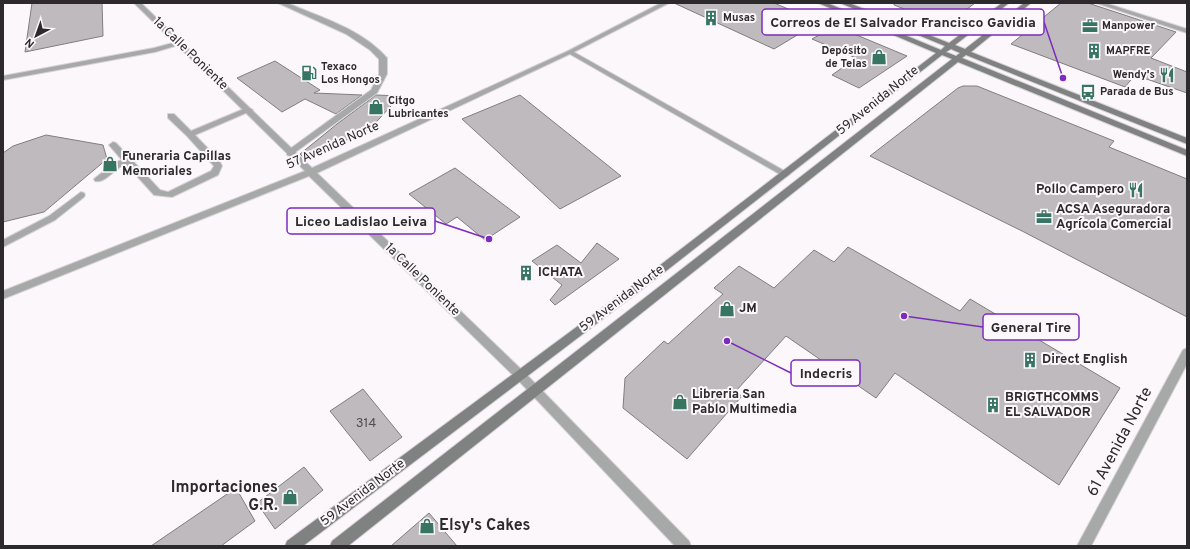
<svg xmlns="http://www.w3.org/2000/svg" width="1190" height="549" viewBox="0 0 1190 549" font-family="Overpass,sans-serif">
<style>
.building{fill:#bfbabd;stroke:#817d80}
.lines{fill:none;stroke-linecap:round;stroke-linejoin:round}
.service-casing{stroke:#d7d2d6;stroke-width:2}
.minor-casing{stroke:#d7d2d6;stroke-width:2}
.tertiary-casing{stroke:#d7d2d6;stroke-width:2}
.secondary-casing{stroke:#d7d2d6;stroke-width:2}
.service{fill:#a6a9a8;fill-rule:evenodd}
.minor{fill:#a6a9a8;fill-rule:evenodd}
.tertiary{fill:#a6a9a8;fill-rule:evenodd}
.secondary{fill:#7f8281;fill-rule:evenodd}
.labels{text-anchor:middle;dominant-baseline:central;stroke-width:4;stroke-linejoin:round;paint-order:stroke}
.far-poi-label{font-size:11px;font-weight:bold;fill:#2c2a2c;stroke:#fcf7fb;text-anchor:start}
.street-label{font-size:13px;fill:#2c2a2c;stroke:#fcf7fb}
.poi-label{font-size:13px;font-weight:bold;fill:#2c2a2c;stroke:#fcf7fb;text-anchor:start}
.near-number-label{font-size:13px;fill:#514e50}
.near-street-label{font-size:16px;fill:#2c2a2c;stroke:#fcf7fb}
.near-poi-label{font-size:16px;font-weight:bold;fill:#2c2a2c;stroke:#fcf7fb;text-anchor:end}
.leader{fill:none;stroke:#7b2cbf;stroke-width:1.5}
.callout-dot{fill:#7b2cbf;stroke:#fcf7fb;stroke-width:1.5}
.callout{fill:#fcf7fb;stroke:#7b2cbf;stroke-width:1.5}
.callout-label{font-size:14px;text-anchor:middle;font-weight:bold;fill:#2c2a2c}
</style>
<rect width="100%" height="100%" fill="#fcf7fb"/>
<path class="building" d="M32,3H102L103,36L25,52Z
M674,3H774L819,22L774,49Z
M894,3H975L946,25L894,5Z
M1061,3H1088L1176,32L1151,58L1187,72V93L1135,75L1125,87L1011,44Z
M835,26L907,56L859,88L832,75L856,58L812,39Z
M275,61L320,90L314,93L362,95L336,114L305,99L282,112L237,78Z
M963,86H977L1114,141L1109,147L1187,179V317L1024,232L870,156L958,88Z
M376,95L400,96L369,130L304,159L302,156L300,154L337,124Z
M520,95L621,176L560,209L462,119Z
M46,135L103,145L107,159L44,212L3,222V153L13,146Z
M455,168L520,217L485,240L457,217L446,224L409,194Z
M597,243L619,259L555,305L550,300L562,285L532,261L557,245L581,263Z
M848,247L960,311L970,299L1120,388L1059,485L895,373L876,398L786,336L735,392L742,396L687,459L623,408L625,378L664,341L668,344L723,294L714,288L739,266L774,288L814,250L834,262Z
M363,389L402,437L370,461L330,411Z
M304,467L323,490L275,529L257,503Z
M236,488L255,521L221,546H151Z
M429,513L457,546H391Z"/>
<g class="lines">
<defs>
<path id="service" d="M1096,3H1105L1187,29V33Z
M246,108H249L253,110L195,135L219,160L222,166L218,175L172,197L154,195L126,164C116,167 105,184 95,181L94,179L115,162L122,160L109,145L113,142L116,143L160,190L168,192L211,171L214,166L187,136L168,118V114H174L191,131Z
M81,192L84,193L85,195L84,197L55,220L3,247V240L49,216Z"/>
<path id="minor" d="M278,3H287C320,17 362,29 387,58V74L377,93L290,156L287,155V151L371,90L379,74V59L370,50L346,34Z
M180,41L183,43L182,44L155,52L3,80V76L154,48Z
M568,51H572L790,174L786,177L783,176L568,53Z
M1187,348V364L1091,546H1077L1183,350Z"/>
<path id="tertiary" d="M134,3H141L312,168L568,51L661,3H669L572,53L317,173L525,373L689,541L691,546H675L517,379L309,176L3,299V291L305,171Z"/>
<path id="secondary" d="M818,3H827L941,50L945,46L840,3H849L949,43L1002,3H1009L955,45L965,49L1024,3H1031L971,52L1187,138V144L966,55L962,58L1187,150V156L958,62L348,546H330L332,541L952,59L942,55L666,271L303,546H285L287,541L659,266L936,53ZM951,49L960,53L956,56L946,52Z"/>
</defs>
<use href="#service" class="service-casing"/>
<use href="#minor" class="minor-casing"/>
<use href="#tertiary" class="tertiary-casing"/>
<use href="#secondary" class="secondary-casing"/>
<use href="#service" class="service"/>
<use href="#minor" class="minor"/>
<use href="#tertiary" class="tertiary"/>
<use href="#secondary" class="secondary"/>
</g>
<defs>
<symbol id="building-bare" viewBox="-9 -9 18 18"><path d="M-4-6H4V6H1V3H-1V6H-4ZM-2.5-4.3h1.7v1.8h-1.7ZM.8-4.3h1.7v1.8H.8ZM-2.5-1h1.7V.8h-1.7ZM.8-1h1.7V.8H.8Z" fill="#377561" stroke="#fcf7fb" stroke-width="2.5" paint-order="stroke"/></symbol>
<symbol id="office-bare" viewBox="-9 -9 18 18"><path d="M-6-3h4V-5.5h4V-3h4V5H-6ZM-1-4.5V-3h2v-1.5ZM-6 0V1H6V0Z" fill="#377561" stroke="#fcf7fb" stroke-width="2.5" paint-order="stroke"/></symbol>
<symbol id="shop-bare" viewBox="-9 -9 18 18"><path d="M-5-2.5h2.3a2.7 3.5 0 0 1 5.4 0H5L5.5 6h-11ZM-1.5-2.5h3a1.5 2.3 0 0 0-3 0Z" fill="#377561" stroke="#fcf7fb" stroke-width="2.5" paint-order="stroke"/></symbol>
<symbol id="fuel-bare" viewBox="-9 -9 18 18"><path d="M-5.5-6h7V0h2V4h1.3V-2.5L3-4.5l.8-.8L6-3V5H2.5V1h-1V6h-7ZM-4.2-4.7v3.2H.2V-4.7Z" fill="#377561" stroke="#fcf7fb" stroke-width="2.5" paint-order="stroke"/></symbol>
<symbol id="restaurant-bare" viewBox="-9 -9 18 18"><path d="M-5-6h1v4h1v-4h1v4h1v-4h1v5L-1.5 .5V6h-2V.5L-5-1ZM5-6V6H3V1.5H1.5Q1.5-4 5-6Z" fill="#377561" stroke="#fcf7fb" stroke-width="2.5" paint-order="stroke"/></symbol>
<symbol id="bus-bare" viewBox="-9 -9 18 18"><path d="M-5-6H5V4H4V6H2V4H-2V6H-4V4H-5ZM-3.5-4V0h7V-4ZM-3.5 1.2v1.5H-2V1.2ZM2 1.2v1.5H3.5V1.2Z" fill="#377561" stroke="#fcf7fb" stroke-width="2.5" paint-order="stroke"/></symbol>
</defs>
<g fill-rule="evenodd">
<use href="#building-bare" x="700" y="7" width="22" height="22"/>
<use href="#office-bare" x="1079" y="15" width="22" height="22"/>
<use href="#building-bare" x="1083" y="40" width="22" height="22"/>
<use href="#shop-bare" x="868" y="46" width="22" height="22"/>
<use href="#fuel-bare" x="298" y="62" width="22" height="22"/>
<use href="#restaurant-bare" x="1156" y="64" width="22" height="22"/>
<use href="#bus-bare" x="1077" y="81" width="22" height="22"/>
<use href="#shop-bare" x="365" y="96" width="22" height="22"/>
<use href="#shop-bare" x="99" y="153" width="22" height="22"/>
<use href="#restaurant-bare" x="1125" y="179" width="22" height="22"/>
<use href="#office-bare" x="1033" y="206" width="22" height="22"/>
<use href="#building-bare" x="515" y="262" width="22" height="22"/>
<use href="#shop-bare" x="716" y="298" width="22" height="22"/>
<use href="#building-bare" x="1019" y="349" width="22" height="22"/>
<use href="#shop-bare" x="669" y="391" width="22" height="22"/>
<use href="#building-bare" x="982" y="394" width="22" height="22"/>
<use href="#shop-bare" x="279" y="486" width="22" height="22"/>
<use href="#shop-bare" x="416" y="515" width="22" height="22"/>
</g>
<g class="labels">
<g class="far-poi-label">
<text x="723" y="18">Musas</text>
<text x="1102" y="26">Manpower</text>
<text x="867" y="51" text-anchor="end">Depósito<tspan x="867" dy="13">de Telas</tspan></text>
<text x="1106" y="51">MAPFRE</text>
<text x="321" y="67">Texaco<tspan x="321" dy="13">Los Hongos</tspan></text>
<text x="1155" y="75" text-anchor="end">Wendy's</text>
<text x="1100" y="92">Parada de Bus</text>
<text x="388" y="101">Citgo<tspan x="388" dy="13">Lubricantes</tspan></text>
</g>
<g class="street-label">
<text transform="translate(190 54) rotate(44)">1a Calle Poniente</text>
<text transform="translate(878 101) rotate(-39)">59 Avenida Norte</text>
<text transform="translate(333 146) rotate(-24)">57 Avenida Norte</text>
<text transform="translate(422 280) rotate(44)">1a Calle Poniente</text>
<text transform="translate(622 299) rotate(-37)">59 Avenida Norte</text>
<text transform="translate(363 493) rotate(-37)">59 Avenida Norte</text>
</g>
<g class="poi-label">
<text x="122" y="157">Funeraria Capillas<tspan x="122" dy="15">Memoriales</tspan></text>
<text x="1124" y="190" text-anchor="end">Pollo Campero</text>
<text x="1056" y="210">ACSA Aseguradora<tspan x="1056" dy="15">Agrícola Comercial</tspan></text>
<text x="538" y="273">ICHATA</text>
<text x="739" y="309">JM</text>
<text x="1042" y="360">Direct English</text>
<text x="692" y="395">Libreria San<tspan x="692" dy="15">Pablo Multimedia</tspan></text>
<text x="1005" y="398">BRIGTHCOMMS<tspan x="1005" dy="15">EL SALVADOR</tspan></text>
</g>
<g class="near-number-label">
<text x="366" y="424">314</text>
</g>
<g class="near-street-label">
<text transform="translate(1120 442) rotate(-62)">61 Avenida Norte</text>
</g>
<g class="near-poi-label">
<text x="278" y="488">Importaciones<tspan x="278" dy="18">G.R.</tspan></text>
<text x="439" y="526" text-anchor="start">Elsy's Cakes</text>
</g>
</g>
<path class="leader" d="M1063 78L1044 22M489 239L435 221M904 316L983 327M727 341L791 373"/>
<g class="callout-dot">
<circle cx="1063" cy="78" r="4"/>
<circle cx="489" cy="239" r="4"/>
<circle cx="904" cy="316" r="4"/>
<circle cx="727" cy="341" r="4"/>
</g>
<g class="callout">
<rect x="762" y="9" width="282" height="26" rx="4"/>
<rect x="287" y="208" width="148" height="26" rx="4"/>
<rect x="983" y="314" width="96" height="26" rx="4"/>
<rect x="791" y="360" width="69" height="26" rx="4"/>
</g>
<g class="callout-label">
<text x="903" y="27">Correos de El Salvador Francisco Gavidia</text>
<text x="361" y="226">Liceo Ladislao Leiva</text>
<text x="1031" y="332">General Tire</text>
<text x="826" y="378">Indecris</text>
</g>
<rect width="1190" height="549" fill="none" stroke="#2c2a2c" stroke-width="8"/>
<g transform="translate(36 36) rotate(221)" stroke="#fcf7fb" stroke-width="3" paint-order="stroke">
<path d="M0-3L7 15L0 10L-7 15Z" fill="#2c2a2c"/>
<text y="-6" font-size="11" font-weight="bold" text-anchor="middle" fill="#2c2a2c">N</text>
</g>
</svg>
